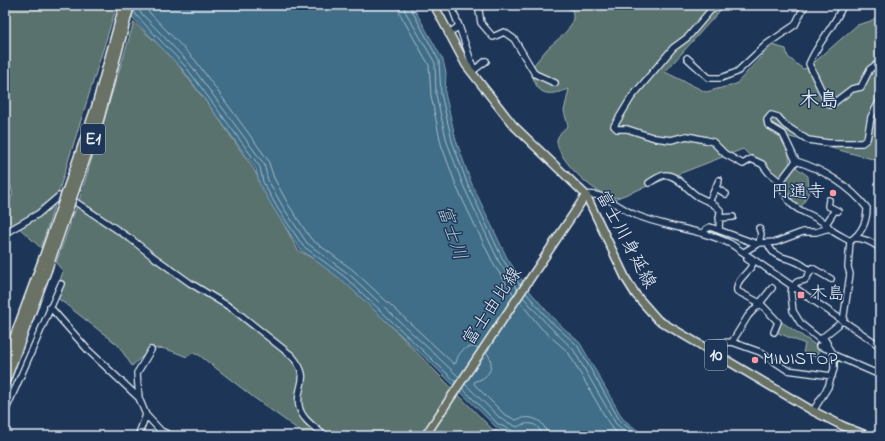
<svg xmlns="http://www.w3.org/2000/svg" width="885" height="441" viewBox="0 0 885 441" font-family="'Indie Flower','Klee One',sans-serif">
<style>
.green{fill:#5a726e;stroke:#a1b2b3}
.water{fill:#416d87;stroke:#84a2b4}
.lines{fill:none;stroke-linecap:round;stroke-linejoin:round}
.shore{stroke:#a5bccb;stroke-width:1}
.minor-casing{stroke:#e8f1f8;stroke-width:8}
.major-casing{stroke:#e8f1f8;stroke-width:10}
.highway-casing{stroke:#e8f1f8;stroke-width:11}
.minor{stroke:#1d3557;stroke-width:5.5}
.major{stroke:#6a7266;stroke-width:7}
.highway{stroke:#6a7266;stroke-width:8}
.highway-bridge-casing{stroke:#e8f1f8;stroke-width:11;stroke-linecap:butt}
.highway-bridge{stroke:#6a7266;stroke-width:8}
.poi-dot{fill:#ff9aa2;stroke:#1d3557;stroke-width:1.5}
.labels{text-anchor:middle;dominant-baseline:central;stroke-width:3;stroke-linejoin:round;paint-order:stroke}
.shield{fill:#1d3557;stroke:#abb9c8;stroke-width:1}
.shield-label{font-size:17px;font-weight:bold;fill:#e8f1f8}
.poi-label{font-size:18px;fill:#e8f1f8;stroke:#1d3557;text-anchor:start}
.street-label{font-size:18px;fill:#e8f1f8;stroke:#1d3557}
.water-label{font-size:19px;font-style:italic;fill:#aec3d0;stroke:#1d3557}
.quarter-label{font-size:20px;font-weight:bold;fill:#e8f1f8;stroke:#1d3557}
</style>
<rect width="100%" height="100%" fill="#1d3557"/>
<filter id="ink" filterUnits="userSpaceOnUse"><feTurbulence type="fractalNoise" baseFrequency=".025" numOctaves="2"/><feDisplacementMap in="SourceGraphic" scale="8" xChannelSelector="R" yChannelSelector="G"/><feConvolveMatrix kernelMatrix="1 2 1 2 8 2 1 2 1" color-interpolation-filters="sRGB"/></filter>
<g filter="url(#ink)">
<path class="green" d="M5,5H117L41,248L17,226L5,231V201L13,195L5,165Z
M561,5H725L665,72L706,92L736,84L772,45L786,49L788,57L803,69L808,68L857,25L871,21L880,14V161L786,136L790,163L808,176L809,192L801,208L788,201L778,183L743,149L617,198C612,196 607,195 602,193C588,187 556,157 557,140C558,134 564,130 568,126L564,111L569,89C547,97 536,96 531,69C536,62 541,56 547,49C557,39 578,27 572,10Z
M134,22L173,58L217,116L253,168L298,250L341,275L492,429L512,436H307L253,397L199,355L192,353L187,357C156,345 157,343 132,366L118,345L55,296L63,271L56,263L80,197Z
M779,320L820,348L816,357L803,352L805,344L776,332Z"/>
<path class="water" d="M128,5H412L443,60L446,73L445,93L456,140L471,182L507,258L528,289L552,317L580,343L623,419L645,436H534L526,431L522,436H514L496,427L433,365L343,281L300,249L275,211L259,183L256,169L183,70L132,17Z"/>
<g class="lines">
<path class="shore" d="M138,5L140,12L190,64L264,164L268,180L283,207L307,243L350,275L459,377
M144,5L146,9L195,60L268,160L274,178L288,204L311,239L353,270L454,364L456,363C458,352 466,344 479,348
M398,5L400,14L429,65L431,96L441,144L457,188L494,265L514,295
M404,5L405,11L435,63L436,95L447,142L463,185L499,262L517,289
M409,5L439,61L441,94L452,141L467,183L503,260L520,285
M134,10L136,15L186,67L260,167L263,182L278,209L303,246L346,278L456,382
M526,293L549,320L577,345L620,421L639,436
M523,297L546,323L573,349L616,424L631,436
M520,302L541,328L568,352L611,427L621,436
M486,352C497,364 489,379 475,381L474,384L504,414L516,420C529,414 546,419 547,436
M465,384L501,419L517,427C526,422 540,421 541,436
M462,388L498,424L513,431L515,436"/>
<defs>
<path id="minor" d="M478,5L481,23L493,37L504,32L514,39L535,74L555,83
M720,5L710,11L688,37L673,48L631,98L614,126L617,129H627L655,138L671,140L687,136L706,140L713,142L725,154L743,164L751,159L762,164L769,173L780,182
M843,5C835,26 818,42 809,64L827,102L831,105L852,89L861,87L870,69L880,62
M459,26L474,70L486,61
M448,34L459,26L451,5
M687,58L709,78H721L737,72L767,44L795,25L805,5
M796,161L780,182C791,215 801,207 824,223C828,225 830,229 834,232C839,235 845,238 850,241
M649,183C654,180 660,175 666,175C678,175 690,193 699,197C710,203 710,200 720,210L719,230
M716,188L726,194
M586,195C602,192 617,206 631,213C663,228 699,228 731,244L880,346
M710,200L719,180
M829,200L828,206L838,211
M719,218L733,217
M826,224L835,210
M5,233L38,214L59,196L68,197L131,239L151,255L190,283L233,309L292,356C313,381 295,384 299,406C301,419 316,428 325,436
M704,233L706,229L710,227L757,244
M854,238C864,238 872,242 880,248
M759,243L761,234L759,228
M768,243C773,259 784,256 797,262C802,264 806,268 811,271L805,280L797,282L792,287L791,293L793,311L801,324L829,347L834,355V369L828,387L813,411
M744,252L759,243L776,242L803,232H816L829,228
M812,268L831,279
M772,288L760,303L778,322L774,332
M50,307L88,350L139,398
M843,322L850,274L848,267L850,241C862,233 867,221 867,208C850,186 822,169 796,161L783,134L768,125L767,120L771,115L778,117L785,125L808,140L828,143H862L867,139L871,117L880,100V84
M732,342L748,316L760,303L737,291C735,279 750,273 753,263L747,259
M827,343L823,337L838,325
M819,346L830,350
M705,349L712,343L732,342L760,352L787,370L832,376
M151,350L137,373L139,398L146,415L161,431L172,436
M834,355L880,375
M5,412L61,284
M138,436L146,415"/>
<path id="major" d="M434,5L466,65L513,125L586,195L626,279L636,295L658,320L813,411L843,426L868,436
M425,436L586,195"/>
<path id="highway" d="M5,363L41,265
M5,382L47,270"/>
</defs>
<use href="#minor" class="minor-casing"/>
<use href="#major" class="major-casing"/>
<use href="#highway" class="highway-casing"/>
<use href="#minor" class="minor"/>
<use href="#major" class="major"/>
<use href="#highway" class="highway"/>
<defs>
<path id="highway-bridge" d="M41,265L96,107L124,5
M47,270L99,120L130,5"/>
</defs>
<use href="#highway-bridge" class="highway-bridge-casing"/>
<use href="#highway-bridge" class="highway-bridge"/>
</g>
</g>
<g class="poi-dot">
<circle cx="833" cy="193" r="4"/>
<rect x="797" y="291" width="8" height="8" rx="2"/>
<circle cx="755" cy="360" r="4"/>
</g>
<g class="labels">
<g class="shield">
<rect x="81" y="124" width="24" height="30" rx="3"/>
<rect x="705" y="340" width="22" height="30" rx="3"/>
</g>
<g class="shield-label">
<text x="93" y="139">E1</text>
<text x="716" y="355">10</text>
</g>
<g class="poi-label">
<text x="825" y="193" text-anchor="end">円通寺</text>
<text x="809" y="295">木島</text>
<text x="763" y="360">MINISTOP</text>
</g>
<g class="street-label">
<text transform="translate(625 240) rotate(62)">富士川身延線</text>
<text transform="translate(493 307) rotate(-56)">富士由比線</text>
</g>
<g class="water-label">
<text transform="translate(451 233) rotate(71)">富士川</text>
</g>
<g class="quarter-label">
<text x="819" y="101">木島</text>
</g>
</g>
<rect width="885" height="441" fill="none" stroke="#1d3557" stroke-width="20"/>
<rect x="10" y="10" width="865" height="421" fill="none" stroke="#e8f1f8" stroke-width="1.5" filter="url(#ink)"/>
</svg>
